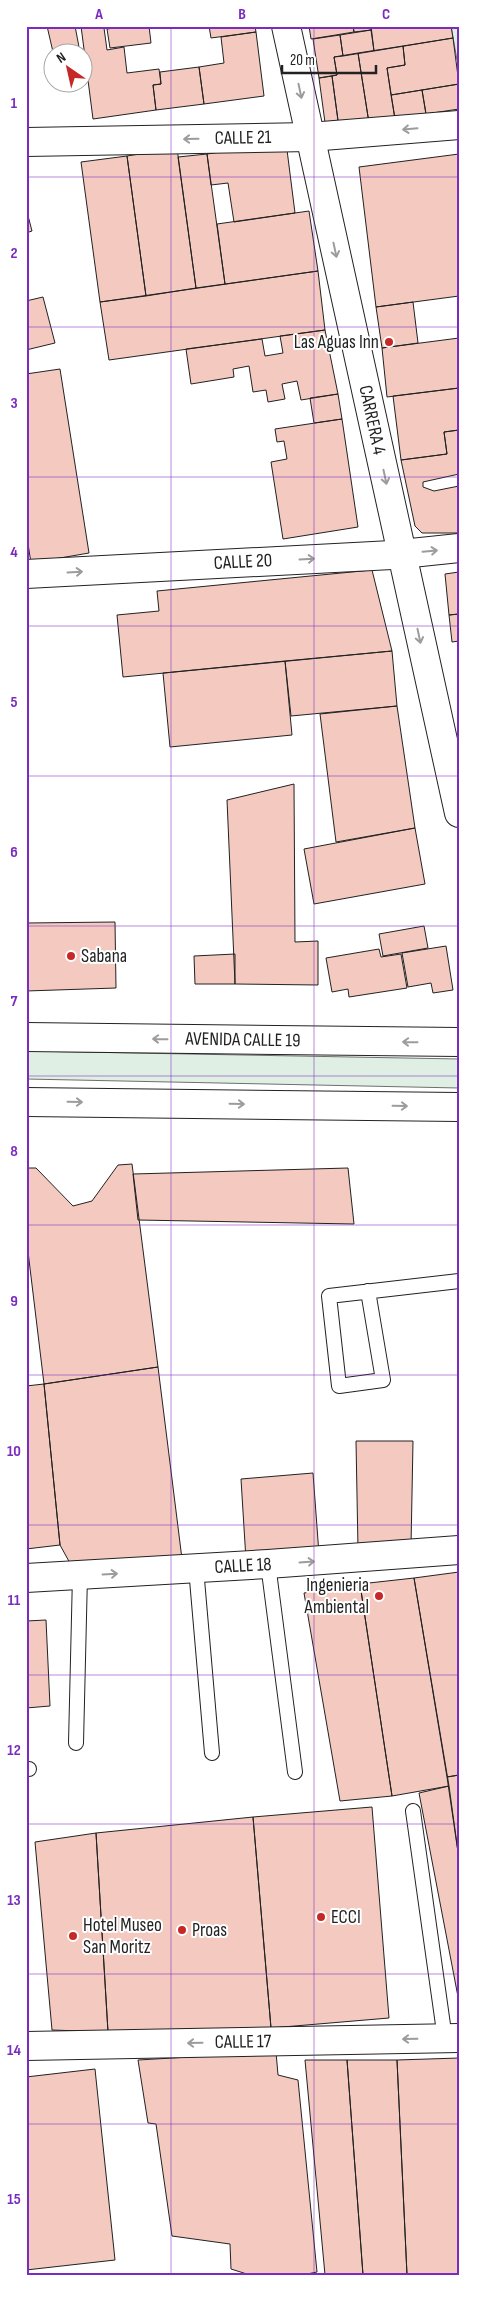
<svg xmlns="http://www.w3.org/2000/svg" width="485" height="2301" viewBox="0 0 485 2301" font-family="'Sofia Sans Condensed',sans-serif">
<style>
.green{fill:#e0efe3;stroke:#6f6f6f}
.building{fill:#f3c9c0;stroke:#222}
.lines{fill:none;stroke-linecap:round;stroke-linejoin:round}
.service-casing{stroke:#222;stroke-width:16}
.minor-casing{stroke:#222;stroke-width:30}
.tertiary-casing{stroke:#222;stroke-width:30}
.primary-casing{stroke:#222;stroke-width:30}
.service{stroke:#fff;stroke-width:14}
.minor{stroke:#fff;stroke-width:28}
.tertiary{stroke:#fff;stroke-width:28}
.primary{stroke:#fff;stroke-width:28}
.oneway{stroke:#9c9c9c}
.grid{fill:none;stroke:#7b2cbf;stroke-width:1;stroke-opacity:0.55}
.poi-dot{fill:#c62828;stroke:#fff;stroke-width:2}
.labels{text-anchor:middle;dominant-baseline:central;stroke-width:4;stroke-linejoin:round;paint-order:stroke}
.street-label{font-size:19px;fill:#222;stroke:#fff}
.poi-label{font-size:19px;fill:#222;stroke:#fff;text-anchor:start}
.neatline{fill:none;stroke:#7b2cbf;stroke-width:2}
.grid-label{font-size:16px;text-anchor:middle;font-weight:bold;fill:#7b2cbf}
</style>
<rect width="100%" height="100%" fill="#fff"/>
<path class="green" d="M451,26H459V60H457Z
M26,1051L459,1059V1088L26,1079Z"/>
<path class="building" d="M47,26H75L79,47L53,52Z
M81,26H114L104,28L107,50L124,47L127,73L159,69L161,84L153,85L156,110L93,119Z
M129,26H149L151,43L110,48L107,29Z
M209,26H255L256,32L211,38Z
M309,26H353L354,32L311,39Z
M353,26H371V30L354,32Z
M371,26H451L453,38L374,51Z
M371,30L374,51L343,56L340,35Z
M256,32L264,96L204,104L199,67L224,63L221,37Z
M340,35L343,56L334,57L337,75L319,78L313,39Z
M453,38L459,84L391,95L387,68L405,65L403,46Z
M403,46L405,65L387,68L395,119L369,123L358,53Z
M358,53L369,123L339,128L332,76L337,75L334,57Z
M199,67L204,104L156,110L153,85L161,84L160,72Z
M332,76L339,128L326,130L319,78Z
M459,84V109L426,114L422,90Z
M422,90L426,114L395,119L391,95Z
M286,142L295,213L234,222L228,183L211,185L207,154Z
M177,148L196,288L146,296L127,156Z
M207,154L225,284L196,288L178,157Z
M459,154V296L376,307L359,167Z
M127,156L146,296L100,302L81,162Z
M26,208L32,231L26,233Z
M309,211L318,271L225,284L217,224Z
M318,271L325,330L109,360L100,302Z
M43,297L55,343L26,350V301Z
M413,302L418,343L382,348L376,307Z
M325,330L338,394L301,400L297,381L282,384L285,399L268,402L266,390L253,392L249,366L233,369L234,377L191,384L186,349L262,339L265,356L283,353L280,336Z
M459,338V388L387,397L382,348Z
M60,369L89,553L31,563L26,531V374Z
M459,388V430L444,432L447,454L401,460L393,396Z
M338,394L342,419L314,423L310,398Z
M342,419L358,527L283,539L271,462L287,459L284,441L277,442L275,429Z
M459,430V474L423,482V487L434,491L459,486V533H422L415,526L401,460L447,454L444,432Z
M372,570L392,651L123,677L117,615L159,611L157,591Z
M459,572V614L449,615L445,574Z
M459,614V641L452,642L449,615Z
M392,651L397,706L291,716L285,661Z
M285,661L292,735L170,747L163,673Z
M397,706L415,828L336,842L320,714Z
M294,784L295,942L318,941V985L235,984L227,800Z
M415,828L425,884L314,904L304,849Z
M115,922L116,988L26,991V923Z
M424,926L428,948L383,956L379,934Z
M446,946L453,990L433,993L431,983L408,987L402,953Z
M379,949L381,957L401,954L407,988L349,997L348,989L332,992L326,958Z
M235,954V984H195L194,956Z
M132,1164L158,1367L44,1384L26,1235V1168H36L73,1206L92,1201L118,1165Z
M348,1168L354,1224L138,1220L133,1174Z
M158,1367L182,1559L71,1565L60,1545L44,1384Z
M44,1384L60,1545L26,1549V1386Z
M356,1441H413L411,1547L358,1549Z
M313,1473L319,1554L246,1560L241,1479Z
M459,1572V1775L447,1777L414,1578Z
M414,1578L449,1786L392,1796L360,1584Z
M360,1584L392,1796L340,1801L304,1593Z
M46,1620L50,1706L26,1708V1621Z
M459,1775V1859L447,1777Z
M449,1786L459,1859V2002L419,1793Z
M372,1807L389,2018L271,2028L253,1817Z
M253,1817L271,2028L108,2032L96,1833Z
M96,1833L108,2032L52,2030L35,1842Z
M276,2052L278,2075L298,2080L317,2272L302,2275H250L231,2269L230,2244L172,2236L156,2124L148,2123L138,2060Z
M459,2058V2275H407L397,2060Z
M305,2060H347L363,2275H325Z
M347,2060H397L407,2275H363Z
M95,2069L115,2260L26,2270V2077Z"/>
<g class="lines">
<defs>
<path id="service" d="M368,1291L383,1380L339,1386L329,1296L459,1281
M268,1564L295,1772
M196,1568L212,1753
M76,1743L80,1575
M26,1769H29
M413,1811L445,2039"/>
<path id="minor" d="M26,142L310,137L459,125
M26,574L392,555L459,548
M26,1578L268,1564L459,1550"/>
<path id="tertiary" d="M286,26L459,813
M26,2046L459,2038"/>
<path id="primary" d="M26,1037L459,1042
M26,1102L459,1107"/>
</defs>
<use href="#service" class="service-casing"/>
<use href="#minor" class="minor-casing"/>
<use href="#tertiary" class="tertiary-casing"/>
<use href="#primary" class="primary-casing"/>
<use href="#service" class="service"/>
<use href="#minor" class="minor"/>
<use href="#tertiary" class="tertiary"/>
<use href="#primary" class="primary"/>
</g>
<defs><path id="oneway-shaft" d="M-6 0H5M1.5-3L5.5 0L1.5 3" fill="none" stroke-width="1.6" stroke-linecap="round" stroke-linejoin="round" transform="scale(1.25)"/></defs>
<g class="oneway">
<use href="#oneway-shaft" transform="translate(300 91) rotate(78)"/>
<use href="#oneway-shaft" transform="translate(410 129) rotate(175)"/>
<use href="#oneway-shaft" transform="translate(191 139) rotate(179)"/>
<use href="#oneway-shaft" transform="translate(335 250) rotate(78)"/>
<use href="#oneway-shaft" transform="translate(385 477) rotate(78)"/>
<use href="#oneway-shaft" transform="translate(430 551) rotate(-5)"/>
<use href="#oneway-shaft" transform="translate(307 559) rotate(-3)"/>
<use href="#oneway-shaft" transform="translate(75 572) rotate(-3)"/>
<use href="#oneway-shaft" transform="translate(419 636) rotate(78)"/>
<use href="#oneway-shaft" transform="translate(160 1039) rotate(-179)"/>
<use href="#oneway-shaft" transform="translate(410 1042) rotate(-179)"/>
<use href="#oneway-shaft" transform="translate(75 1102) rotate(1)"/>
<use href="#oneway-shaft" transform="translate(237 1104) rotate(1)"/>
<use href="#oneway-shaft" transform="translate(400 1106) rotate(1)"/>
<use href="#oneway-shaft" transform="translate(307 1562) rotate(-4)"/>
<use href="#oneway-shaft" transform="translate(110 1574) rotate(-3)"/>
<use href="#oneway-shaft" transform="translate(410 2039) rotate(179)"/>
<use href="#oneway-shaft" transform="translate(195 2043) rotate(179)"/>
</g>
<path class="grid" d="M171,26V2275M314,26V2275M26,177H459M26,327H459M26,477H459M26,626H459M26,776H459M26,926H459M26,1076H459M26,1225H459M26,1375H459M26,1525H459M26,1675H459M26,1824H459M26,1974H459M26,2124H459"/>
<g class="poi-dot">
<circle cx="389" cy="342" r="5"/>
<circle cx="71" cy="956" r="5"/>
<circle cx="379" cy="1596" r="5"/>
<circle cx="321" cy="1917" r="5"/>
<circle cx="182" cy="1930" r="5"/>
<circle cx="73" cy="1936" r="5"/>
</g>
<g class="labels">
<g class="street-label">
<text transform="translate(243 138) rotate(-1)">CALLE 21</text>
<text transform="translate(372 420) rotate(78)">CARRERA 4</text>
<text transform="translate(243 562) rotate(-3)">CALLE 20</text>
<text transform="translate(243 1040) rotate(1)">AVENIDA CALLE 19</text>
<text transform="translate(243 1566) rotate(-3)">CALLE 18</text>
<text transform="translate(243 2042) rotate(-1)">CALLE 17</text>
</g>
<g class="poi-label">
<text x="379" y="342" text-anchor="end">Las Aguas Inn</text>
<text x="81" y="956">Sabana</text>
<text x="369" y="1585" text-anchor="end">Ingenieria<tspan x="369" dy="22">Ambiental</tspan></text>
<text x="331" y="1917">ECCI</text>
<text x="83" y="1925">Hotel Museo<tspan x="83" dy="22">San Moritz</tspan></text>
<text x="192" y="1930">Proas</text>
</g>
</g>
<rect width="485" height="2301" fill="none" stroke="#ffffff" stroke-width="55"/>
<g transform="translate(68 68) rotate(326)"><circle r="24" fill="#ffffff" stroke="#a7a7a7"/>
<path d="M0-4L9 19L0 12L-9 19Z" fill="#c62828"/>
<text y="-8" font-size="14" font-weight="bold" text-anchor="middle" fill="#222222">N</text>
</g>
<path d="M282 65v8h94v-8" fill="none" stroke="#222222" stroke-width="2.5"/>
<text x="290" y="65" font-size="15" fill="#222222" stroke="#ffffff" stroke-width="4" paint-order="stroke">20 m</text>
<rect x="28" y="28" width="430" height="2246" class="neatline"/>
<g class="grid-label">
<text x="99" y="19">A</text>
<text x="242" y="19">B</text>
<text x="386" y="19">C</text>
<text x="14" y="108">1</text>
<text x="14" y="258">2</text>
<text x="14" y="408">3</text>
<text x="14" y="557">4</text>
<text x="14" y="707">5</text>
<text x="14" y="857">6</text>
<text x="14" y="1006">7</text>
<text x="14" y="1156">8</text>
<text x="14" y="1306">9</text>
<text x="14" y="1456">10</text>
<text x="14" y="1605">11</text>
<text x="14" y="1755">12</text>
<text x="14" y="1905">13</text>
<text x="14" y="2055">14</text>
<text x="14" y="2204">15</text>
</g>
</svg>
